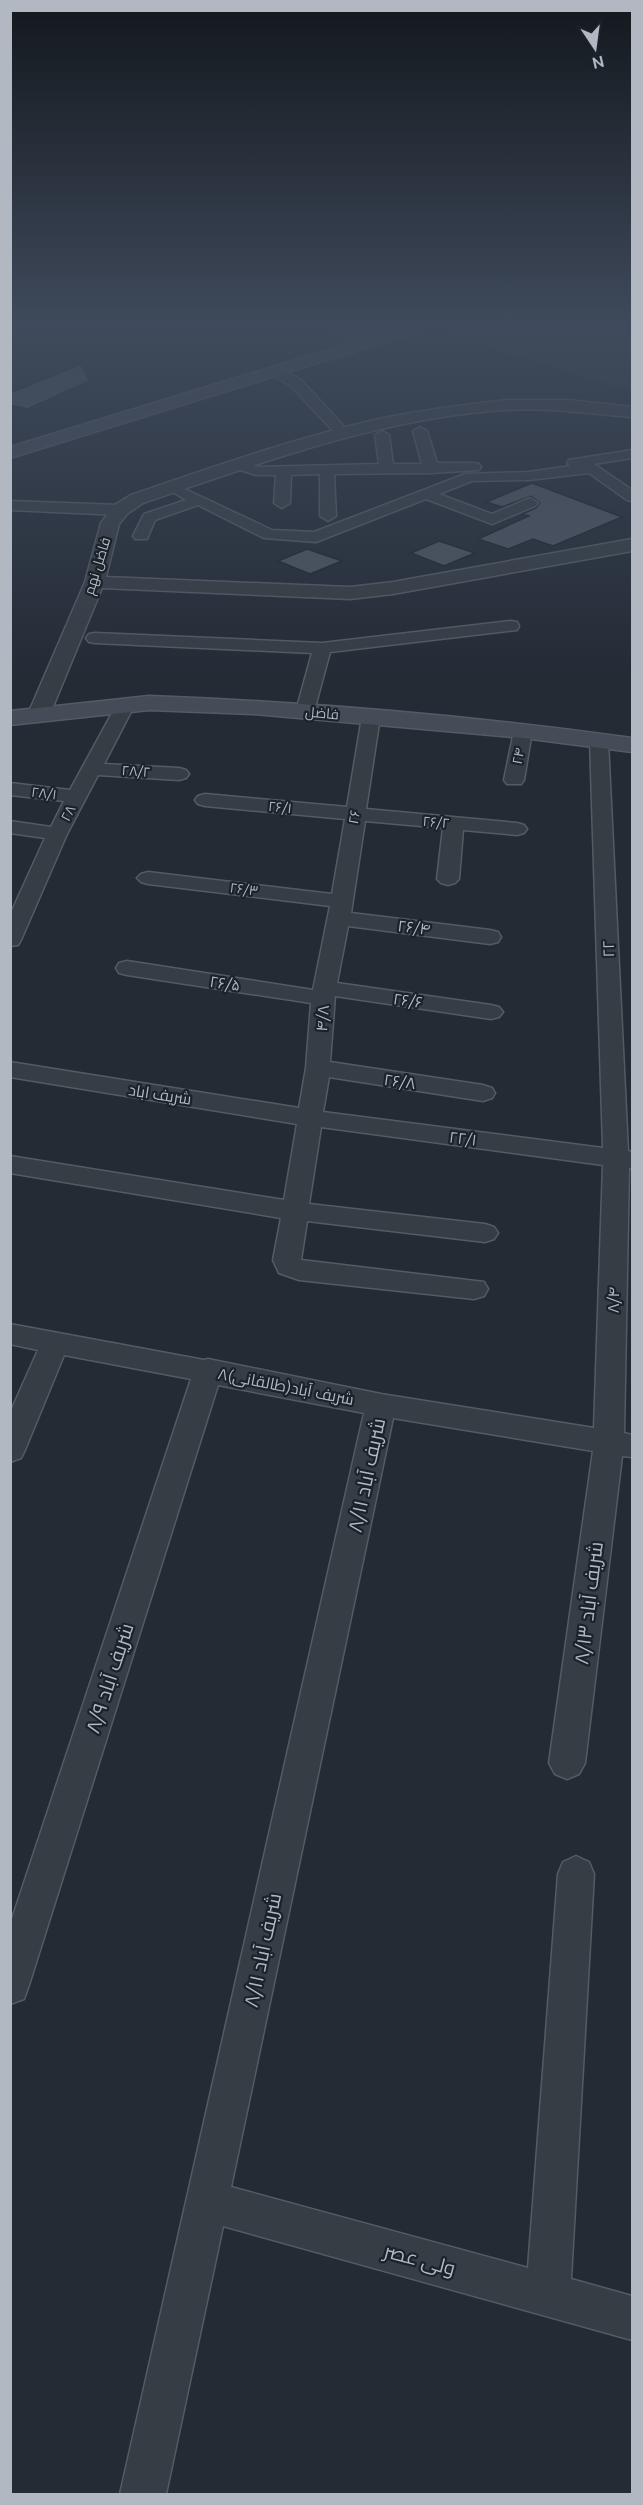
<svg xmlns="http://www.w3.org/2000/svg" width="643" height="2505" viewBox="0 0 643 2505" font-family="Ubuntu,Cairo,sans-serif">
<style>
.green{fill:#2b3b3b}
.building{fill:#4c5560;stroke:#1d242c;stroke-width:1.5}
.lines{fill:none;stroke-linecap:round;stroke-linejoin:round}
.minor-casing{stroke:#545b63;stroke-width:3}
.tertiary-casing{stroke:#545b63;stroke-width:3}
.secondary-casing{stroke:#545b63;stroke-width:3}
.minor{fill:#363d45;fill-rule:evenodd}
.tertiary{fill:#363d45;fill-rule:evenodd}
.secondary{fill:#454c58;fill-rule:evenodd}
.labels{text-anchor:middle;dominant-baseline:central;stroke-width:4.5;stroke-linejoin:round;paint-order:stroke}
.far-street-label{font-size:14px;fill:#b1b8c2;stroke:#1c222a}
.street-label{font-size:16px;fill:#b1b8c2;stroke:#1c222a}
.near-street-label{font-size:20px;fill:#b1b8c2;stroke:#1c222a}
</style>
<rect width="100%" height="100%" fill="#232b35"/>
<path class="green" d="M446,328H632V392L437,331Z"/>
<path class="building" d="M81,364L89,381L28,409L10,405V393Z
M532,483L622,517L553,546L533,539L508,549L478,539L529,516L522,514L536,508L540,503L531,496L502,507L486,502Z
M439,541L475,553L444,566L411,553Z
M307,549L342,561L310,574L278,561Z"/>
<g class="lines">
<defs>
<path id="minor" d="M276,367L301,380L342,424L344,427L342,430H332L291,386L271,374L270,371Z
M420,427L427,431L437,463H474L479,464L481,467L479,470L431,473L334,474L336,516L328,521L320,516V474L291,475L290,503L282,508L274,503L276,475H256L234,468L232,465L239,461L257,467L379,464L375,435L382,431L389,435L393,464H422L413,431Z
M632,450V458L594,464L632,490V501L627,500L589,473L529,480L472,481L439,494L492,514L530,498L538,503L535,506L492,524L426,499L316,542L264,538L198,505L155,520L147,539H135L133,536L144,514L186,500L165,487L167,484L172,483L272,530L314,532L465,474L529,472L570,466L567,463L569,460Z
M10,501L120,505L128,510L120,515L10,510Z
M511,621L517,622L519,626L517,630L330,652L314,711L311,715H299L296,711L312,653L95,643L89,642L86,638L89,634L95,633L322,643Z
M126,699L132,700L135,704L104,764L179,768L186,770L189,774L186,778L179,780L98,775L67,834L21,940L18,945L10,946V915L45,838L10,833V821L51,827L64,801L10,795V783L70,790L117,704L120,700Z
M371,711L378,713L380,717L366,809L517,823L524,825L527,829L524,833L517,835L463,830L459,879L455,883L448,885L441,883L437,879L443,828L365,821L351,913L490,930L498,932L501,937L498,942L490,944L348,926L337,983L491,1005L499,1007L503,1012L499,1017L491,1019L335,996L330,1062L483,1085L492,1088L495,1093L492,1098L483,1101L329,1077L323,1112L603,1148L590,741L592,737H606L608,741L628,1151L632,1152V1168H629L624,1433L632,1435V1457L622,1456L585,1763L579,1774L567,1779L555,1774L549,1763L593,1451L393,1418L231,2187L528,2268L558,1874L563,1862L576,1856L589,1862L594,1874L571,2279L632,2296V2340L223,2226L166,2494H120L364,1413L218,1385L29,1985L24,1999L10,2004V1925L191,1379L64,1355L25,1450L21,1458L10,1462V1413L38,1350L10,1344V1324L204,1360L208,1359L381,1394L594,1428L603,1165L321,1127L309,1204L485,1224L494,1227L498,1233L494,1239L485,1242L307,1221L301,1260L484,1282L488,1289L484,1296L474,1299L299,1280L279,1273L273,1260L281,1218L10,1173V1156L284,1200L297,1124L10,1077V1062L299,1108L306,1068L311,1003L127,975L119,973L116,968L119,963L127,961L313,990L330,906L148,884L141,882L137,878L141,874L148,872L332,894L345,819L205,806L198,804L195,800L198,796L205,794L347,807L362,717L364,713Z
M523,725L530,727L532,731L524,780L521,784H507L504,780L514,731L516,727Z"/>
<path id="tertiary" d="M326,328H349L378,338L381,341L373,346L328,331Z
M506,400H569L632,407V417C590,414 548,407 505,410C380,418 261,463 143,503L127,514L119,524L106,577L350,587L393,582L632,539V551L393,594L350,599L102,588L50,714L47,719L39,721L31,719L28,714L85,582L101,523L113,506L131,495C213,467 295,438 379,419C421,410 463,405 506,400Z"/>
<path id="secondary" d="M400,328H423L421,331L10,458V447Z
M149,696C310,702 473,716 632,738V752L523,738L253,714L149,710L10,725V711Z"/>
</defs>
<use href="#minor" class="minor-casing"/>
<use href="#tertiary" class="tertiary-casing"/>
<use href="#secondary" class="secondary-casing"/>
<use href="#minor" class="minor"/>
<use href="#tertiary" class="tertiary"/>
<use href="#secondary" class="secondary"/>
</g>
<linearGradient id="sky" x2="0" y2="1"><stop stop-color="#13181d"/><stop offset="0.48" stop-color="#3f4a5c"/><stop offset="1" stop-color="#3f4a5c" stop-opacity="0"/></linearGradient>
<rect width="643" height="679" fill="url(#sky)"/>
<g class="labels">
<g class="far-street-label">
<text transform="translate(97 566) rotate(-73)">فاضل نهم</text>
<text transform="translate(322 713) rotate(5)">فاضل</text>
<text transform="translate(518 756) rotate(-80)">۲۴</text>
<text transform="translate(136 771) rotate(4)">۲۸/۲</text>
<text transform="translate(44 793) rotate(7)">۲۸/۱</text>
<text transform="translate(280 807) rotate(6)">۲۶/۱</text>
<text transform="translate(68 813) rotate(-62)">۲۸</text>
<text transform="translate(354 817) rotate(-80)">۲۶</text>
<text transform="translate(436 822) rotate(5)">۲۶/۲</text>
<text transform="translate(244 889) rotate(7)">۲۶/۳</text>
</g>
<g class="street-label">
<text transform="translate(414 927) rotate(7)">۲۶/۴</text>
<text transform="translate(608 949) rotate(-92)">۲۲</text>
<text transform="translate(225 983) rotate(8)">۲۶/۵</text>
<text transform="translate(408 1000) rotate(8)">۲۶/۶</text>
<text transform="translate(322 1018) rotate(-86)">۴/۸</text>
<text transform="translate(400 1081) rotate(8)">۲۶/۸</text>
<text transform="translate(160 1094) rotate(9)">شریف اباد</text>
<text transform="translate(463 1138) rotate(7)">۲۲/۱</text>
<text transform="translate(613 1300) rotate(-89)">۸/۴</text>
<text transform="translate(286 1386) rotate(11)">۸شریف آباد(طالقانی)</text>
</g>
<g class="near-street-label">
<text transform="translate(366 1475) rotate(-78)">شریف آباد ۸/۱۱</text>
<text transform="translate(588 1603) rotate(-83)">شریف آباد ۸/۱۳</text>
<text transform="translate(109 1678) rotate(-72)">شریف آباد ۸/۹</text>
<text transform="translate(262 1950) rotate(-78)">شریف آباد ۸/۱۱</text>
<text transform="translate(420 2259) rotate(15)">ولی عصر</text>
</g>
</g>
<rect width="643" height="2505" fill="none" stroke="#b1b8c2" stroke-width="24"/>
<g transform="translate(595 48) rotate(167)" stroke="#1c222a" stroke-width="4.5" paint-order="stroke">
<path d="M0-4.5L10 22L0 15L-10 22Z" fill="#b1b8c2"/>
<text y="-9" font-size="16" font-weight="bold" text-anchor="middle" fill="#b1b8c2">N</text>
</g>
</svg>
